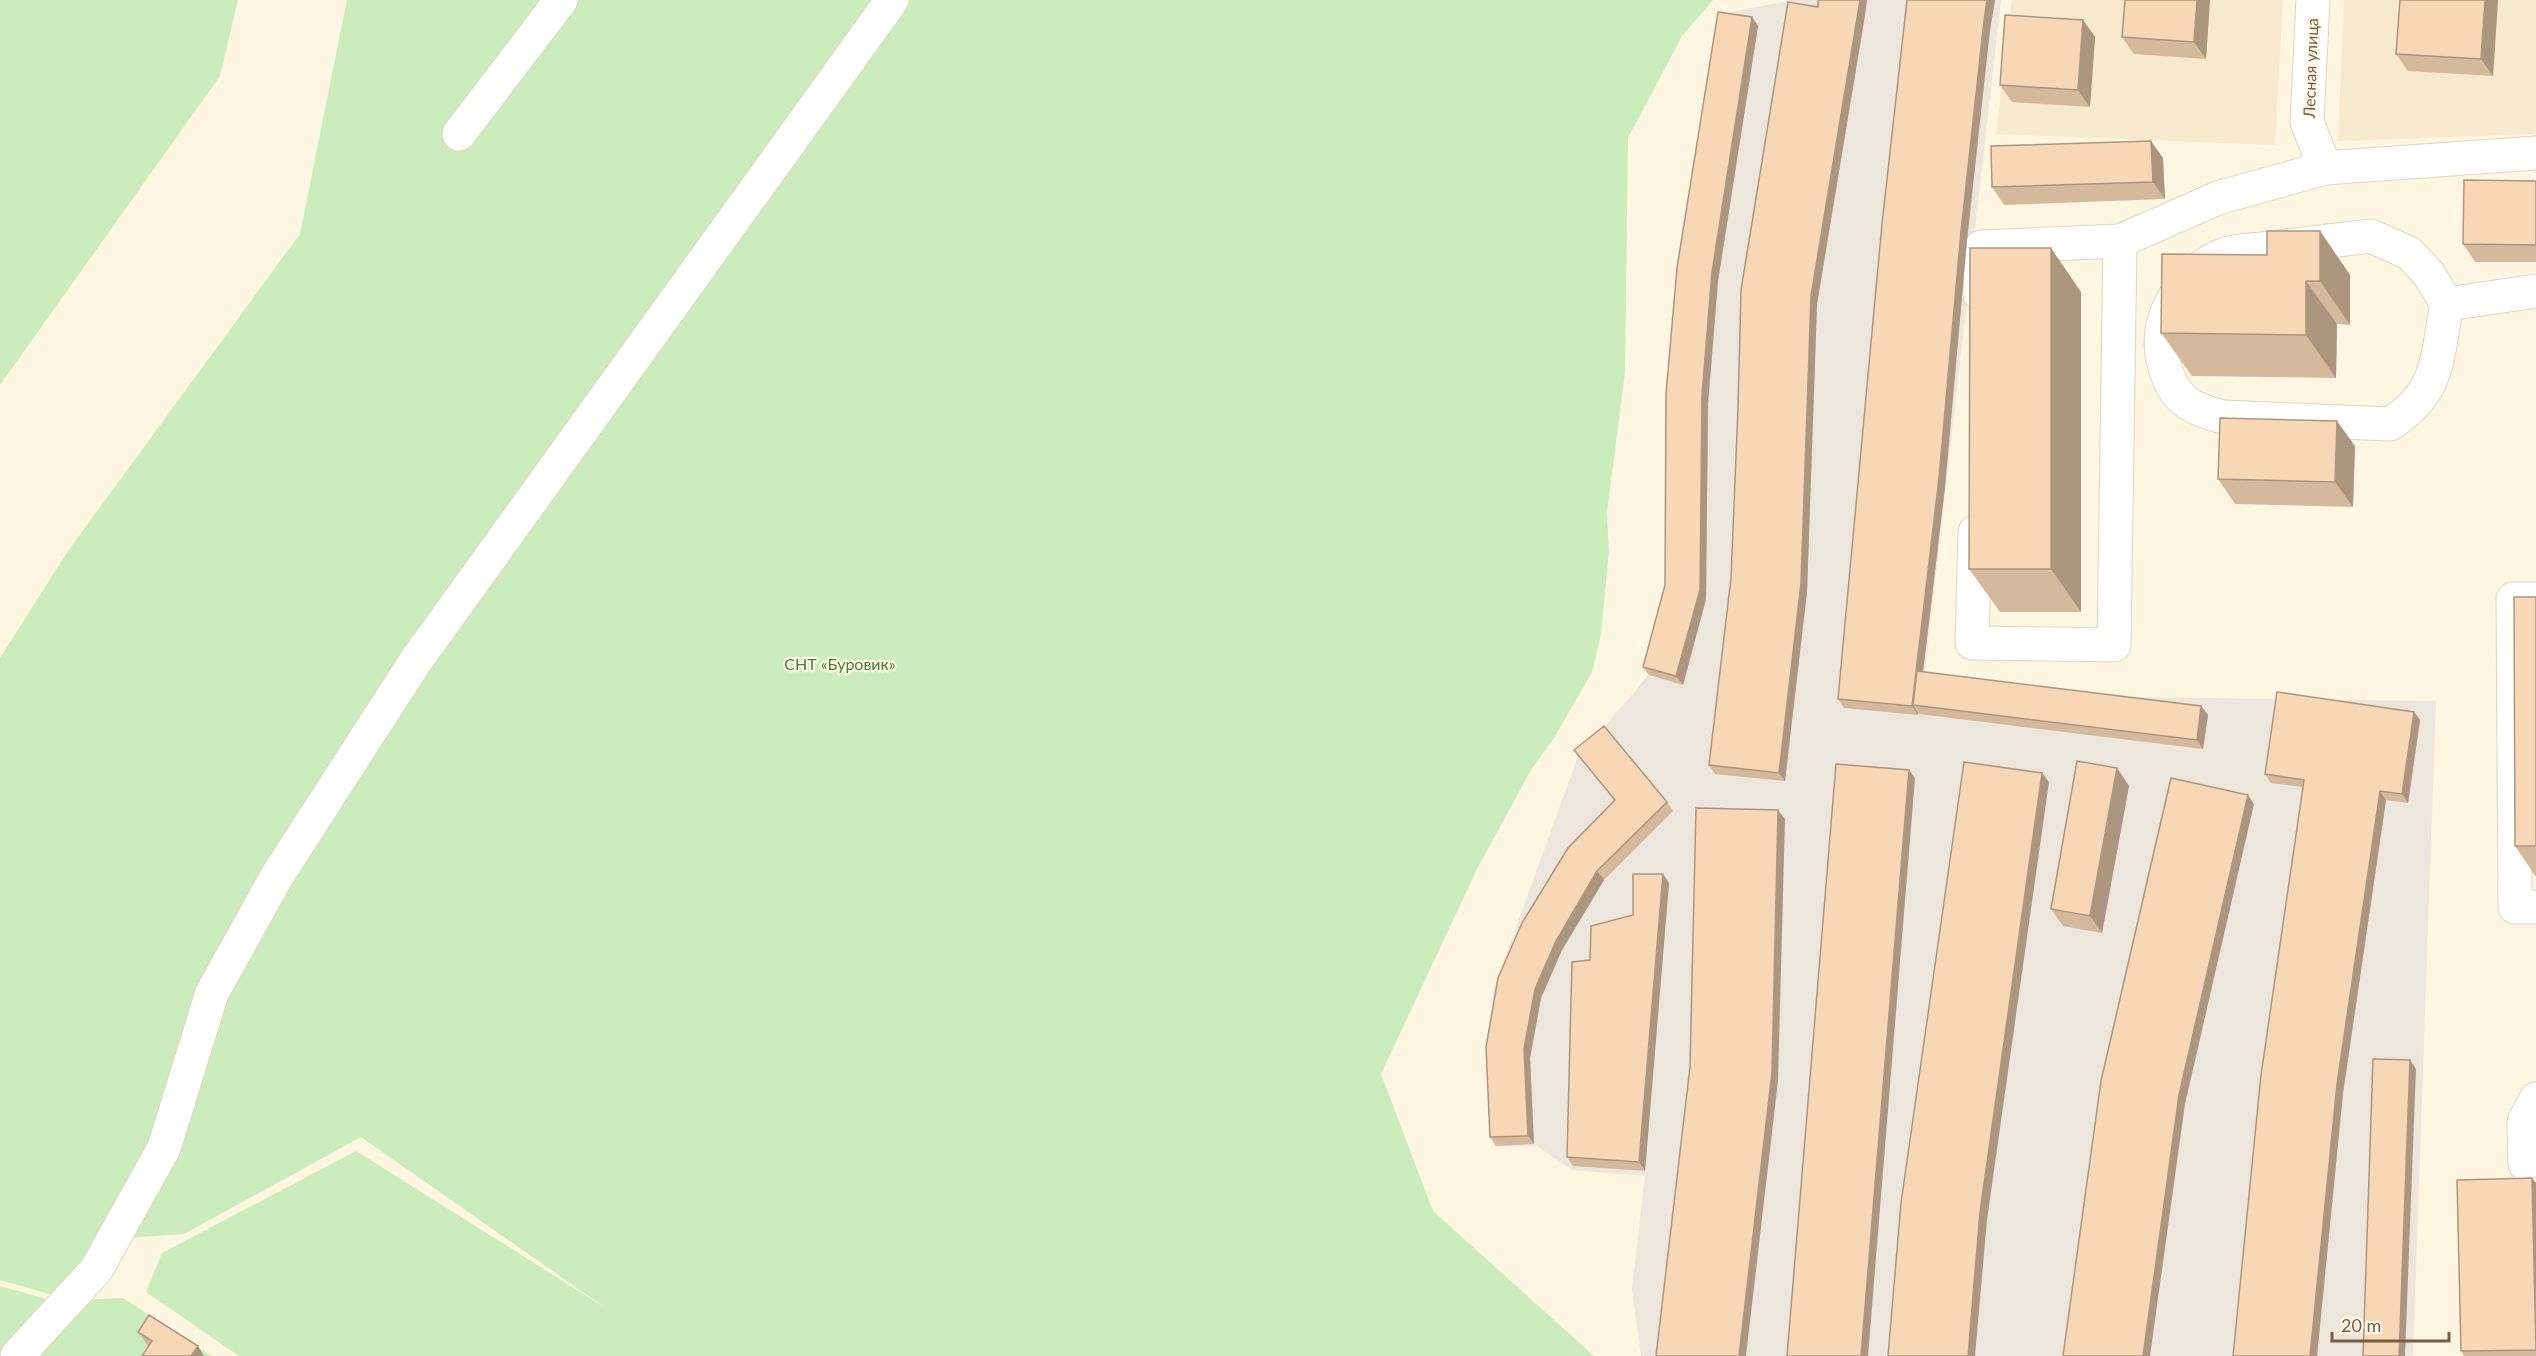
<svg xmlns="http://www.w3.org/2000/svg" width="2536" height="1356" viewBox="0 0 2536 1356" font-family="Lato,sans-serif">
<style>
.residential{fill:#f7e9ce}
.industrial{fill:#ece6dc}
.green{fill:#cbedbd}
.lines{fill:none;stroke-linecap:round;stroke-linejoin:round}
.minor-casing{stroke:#e3d3bb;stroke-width:35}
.minor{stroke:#fff;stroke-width:33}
.wall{fill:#d4b99c}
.shaded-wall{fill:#ad967f}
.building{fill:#f7d7b5;stroke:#ad967f;stroke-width:1.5}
.labels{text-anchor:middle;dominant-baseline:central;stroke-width:4.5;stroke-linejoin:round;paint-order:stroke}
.street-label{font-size:16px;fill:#785d45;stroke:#fff9e8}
.park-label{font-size:16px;fill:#477f3b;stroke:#fff9e8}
</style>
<rect width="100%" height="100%" fill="#fef6e0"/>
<path class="residential" d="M2012,0H2283L2275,145L1996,134Z
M2344,0H2536V134L2338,141Z"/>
<path class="industrial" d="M1793,0H2001L1924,680L2130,697L2436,701L2413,1356H1641L1632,1289L1645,1176L1572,1170L1537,1146L1494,1147L1493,991L1577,759L1647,677L1667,596L1720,14Z"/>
<path class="green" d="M0,0H238L220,76L0,385Z
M347,0H1713L1682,36L1628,138L1625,372L1607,513L1609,552L1601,634L1592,672L1554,738L1531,770L1477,869L1381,1074L1433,1211L1594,1356H239L146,1292L162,1253L356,1151L604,1307L361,1137L184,1234L98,1240L53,1295L0,1280V658L68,551L300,234Z
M0,1286L53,1301L123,1298L212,1356H0Z"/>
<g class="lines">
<defs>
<path id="minor" d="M2313,0L2307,122L2325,168
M459,134L561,0
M2371,236L2409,253L2428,273L2447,304C2436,359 2441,391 2390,424L2223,417C2187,408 2171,397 2163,359C2153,316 2185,268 2226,254C2239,249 2257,250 2271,248C2304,244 2338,240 2371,236Z
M1980,294L1981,247L2120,241L2218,198L2325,168L2536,153
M2447,304L2536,291
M1975,532L1972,643L2114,645L2120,241
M2536,599H2513L2515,907H2536
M2525,1164L2524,1122L2536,1099
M17,1356L96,1270L164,1148L212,993L277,876L415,662L892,0"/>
</defs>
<use href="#minor" class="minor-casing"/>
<use href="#minor" class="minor"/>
</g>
<path class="wall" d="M1818,0H1867L1864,21L1817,304L1807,592L1785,781L1715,774L1709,765Z
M1907,0H1995L1990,30L1967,240L1945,487L1923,672L2201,706L2208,715L2203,749L1919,714L1918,713V715L1844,708L1838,699Z
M2210,0L2206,59L2134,54L2122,37Z
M2498,0L2493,76L2408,71L2396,54Z
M1752,17L1758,26L1718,281L1708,404L1706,599L1683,685L1649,675L1643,667L1665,585Z
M2083,20L2095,37L2090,107L2012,102L2000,85Z
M2163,158L2165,199L2004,205L1992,187Z
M2536,181V262H2475L2463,244Z
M2320,231L2350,275V325L2337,324L2336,378L2192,376L2161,333L2267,255Z
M2081,292V612H2000L1969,569Z
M2355,446L2353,507L2235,504L2218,479Z
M2536,597V877L2515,846Z
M2414,712L2420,720L2408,803L2386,800L2343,1093L2317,1356H2233L2303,787L2271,783L2265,774Z
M1574,750L1667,802L1673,811L1604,880L1562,950L1541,998L1530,1058L1534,1144L1496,1146L1490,1137L1486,1047L1615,800Z
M2117,768L2129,786L2102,933L2063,926L2051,909Z
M1669,883L1645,1171L1573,1166L1567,1157L1590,960L1633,915Z
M2532,1178L2536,1183V1356H2464L2461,1351Z
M138,1332L198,1346L204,1356H142L148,1346Z"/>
<path class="shaded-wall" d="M1860,0H1867L1864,21L1817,304L1807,592L1785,781L1779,773L1811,296Z
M1987,0H1995L1990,30L1967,240L1945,487L1919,706L1913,705L1918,713V715L1912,706L1961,231L1984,21Z
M2197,0H2210L2206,59L2194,42Z
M2485,0H2498L2493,76L2481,59Z
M1752,17L1758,26L1718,281L1708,404L1706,599L1683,685L1676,676L1712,272Z
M2083,20L2095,37L2090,107L2078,90Z
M2151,141L2163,158L2165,199L2153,182Z
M2320,231L2350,275V325L2320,281Z
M2051,248L2081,292V612L2051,569Z
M2306,281L2337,324L2336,378L2306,335Z
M2337,421L2355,446L2353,507L2335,482Z
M2201,706L2208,715L2203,749L2197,740Z
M2414,712L2420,720L2408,803L2402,794Z
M2117,768L2129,786L2102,933L2090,916Z
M1909,770L1915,778L1868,1356H1861Z
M2042,773L2049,782L1987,1220L1975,1356H1968L1980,1212Z
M2380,791L2386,800L2343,1093L2317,1356H2310L2337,1084Z
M2248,795L2254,804L2185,1104L2150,1356H2143L2179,1095Z
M1778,810L1785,819L1778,1081L1746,1356H1739Z
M1597,871L1604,880L1562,950L1541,998L1530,1058L1534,1144L1528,1136L1524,1049L1535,989L1556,941Z
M1663,874L1669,883L1645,1171L1639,1162Z
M2410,1060L2416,1069L2405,1356H2399Z
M2532,1178L2536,1183V1323Z
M198,1346L204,1356H191Z"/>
<path class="building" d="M1818,0H1860L1811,296L1801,583L1779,773L1709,765L1731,578L1738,408L1741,290L1788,2L1818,7Z
M1907,0H1987L1984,21L1961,231L1939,478L1912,706L1838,699L1882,224Z
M2125,0H2197L2194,42L2122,37Z
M2400,0H2485L2481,59L2396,54Z
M1718,12L1752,17L1712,272L1702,395L1700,590L1676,676L1643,667L1665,585L1666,394L1677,268Z
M2005,15L2083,20L2078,90L2000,85Z
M2151,141L2153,182L1992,187L1991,146Z
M2464,180L2536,181V245L2463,244Z
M2267,231H2320V281H2306V335L2161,333L2162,254L2267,255Z
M1970,248H2051V569H1969Z
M2220,418L2337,421L2335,482L2218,479Z
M2514,597H2536V846H2515Z
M1917,671L2201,706L2197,740L1913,705Z
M2277,692L2414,712L2402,794L2380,791L2337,1084L2310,1356H2233L2261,1075L2304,780L2265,774Z
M1604,726L1667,802L1597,871L1556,941L1535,989L1524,1049L1528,1136L1490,1137L1486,1047L1498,978L1522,923L1568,848L1615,800L1574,750Z
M2077,761L2117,768L2090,916L2051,909Z
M1964,762L2042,773L1980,1212L1968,1356H1888L1901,1203Z
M1836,764L1909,770L1861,1356H1787Z
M2171,778L2248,795L2179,1095L2143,1356H2063L2101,1081Z
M1696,808L1778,810L1772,1072L1739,1356H1656L1690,1067Z
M1633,874H1663L1639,1162L1567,1157L1572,962L1590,960L1591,926L1633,915Z
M2373,1059L2410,1060L2399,1356H2363Z
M2532,1178L2536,1350L2461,1351L2457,1180Z
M149,1315L198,1346L191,1356H142L152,1341L138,1332Z"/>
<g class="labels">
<g class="street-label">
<text transform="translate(2310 68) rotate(-88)">Лесная улица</text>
</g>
<g class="park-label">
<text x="840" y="663">СНТ «Буровик»</text>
</g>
</g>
<path d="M2332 1332v9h117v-9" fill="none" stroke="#785d45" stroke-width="3"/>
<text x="2341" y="1332" font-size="18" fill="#785d45" stroke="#fff9e8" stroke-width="4.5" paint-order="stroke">20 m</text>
</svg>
